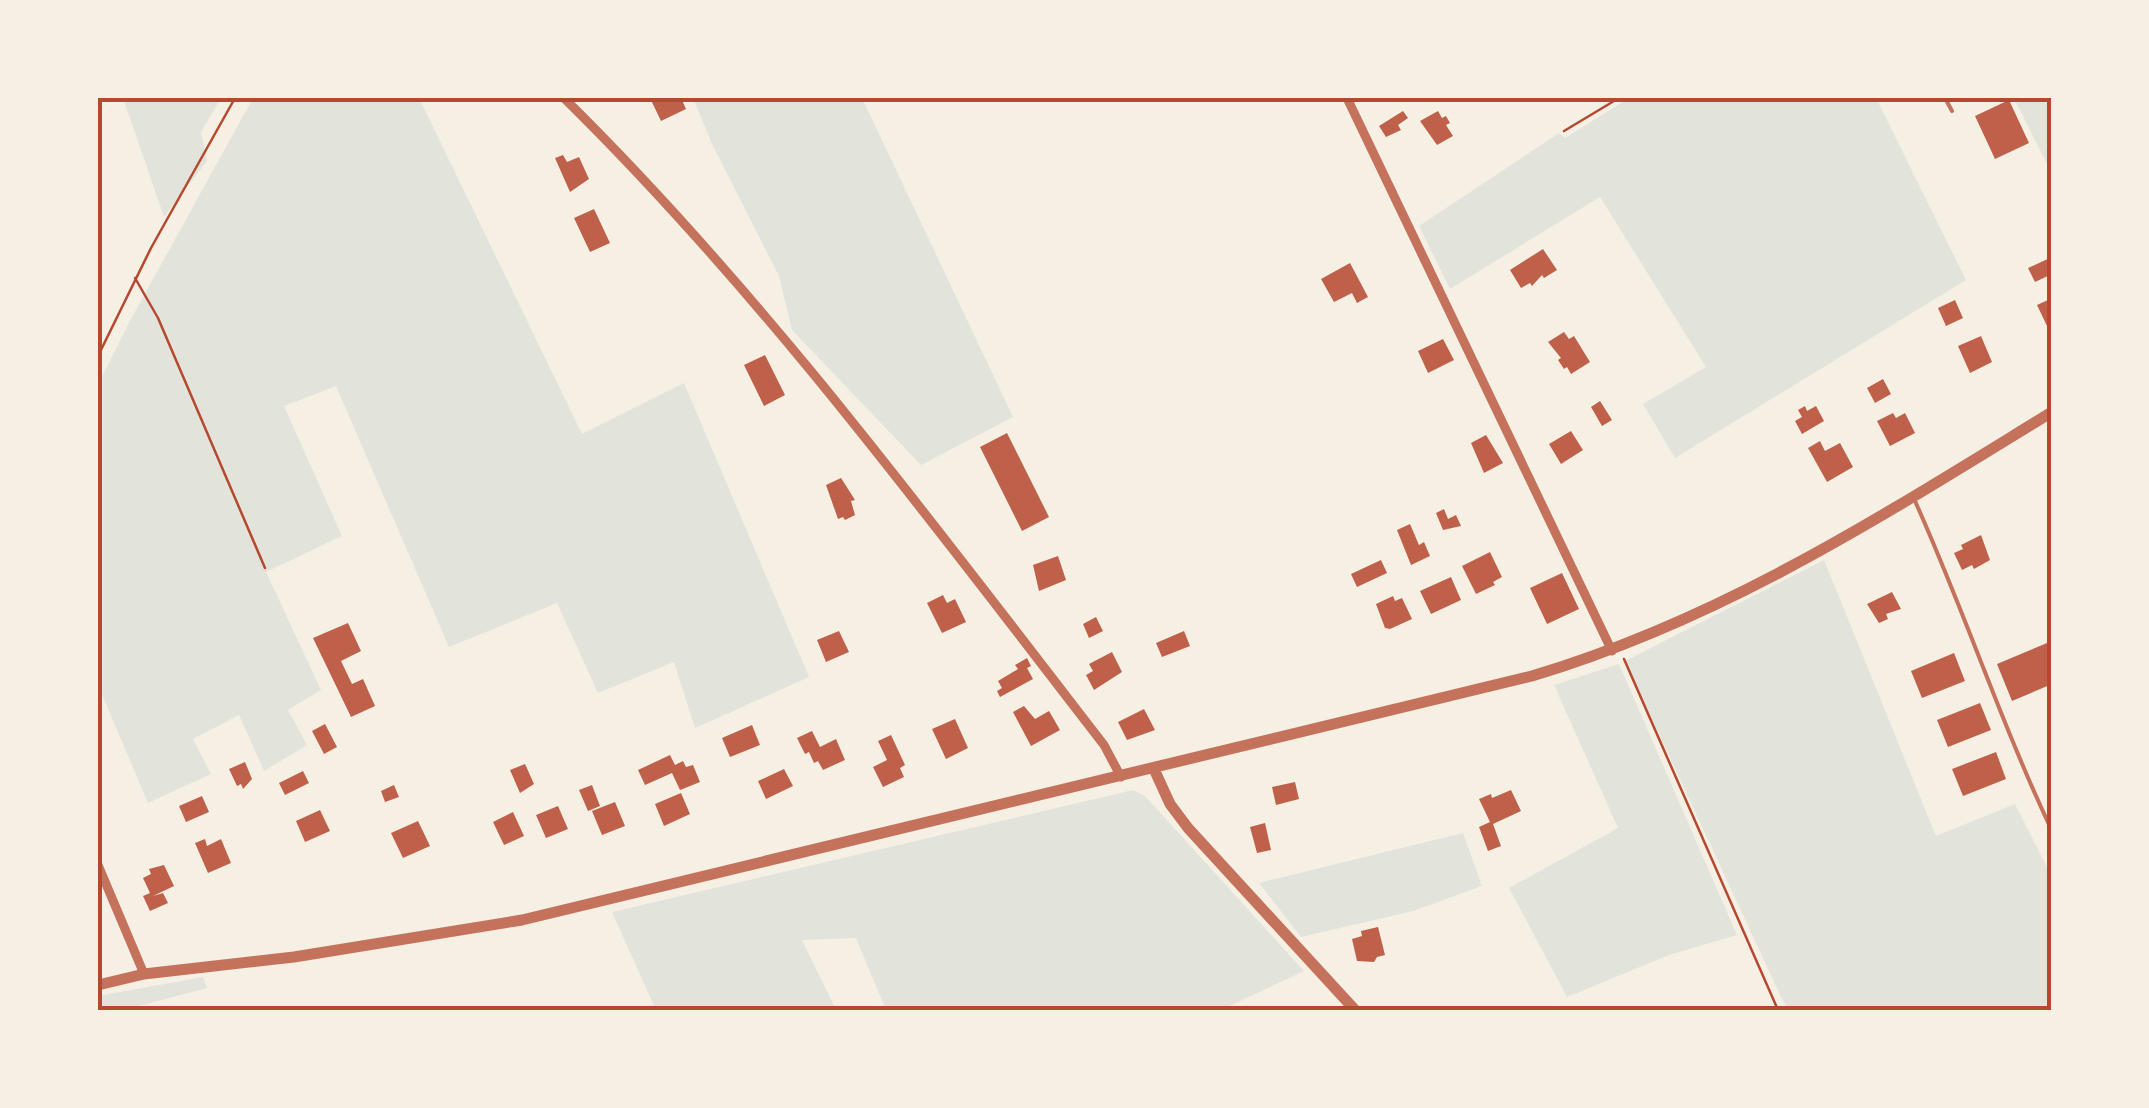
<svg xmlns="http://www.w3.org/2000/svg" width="2149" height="1108" viewBox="0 0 2149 1108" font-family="Helvetica,sans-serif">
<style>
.green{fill:#e2e4dc}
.building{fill:#bf614a}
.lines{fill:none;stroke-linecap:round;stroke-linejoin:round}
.path{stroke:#b5482f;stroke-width:2.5}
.service{stroke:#c5725c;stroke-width:4}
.minor{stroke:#c5725c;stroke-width:9}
.tertiary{stroke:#c5725c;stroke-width:11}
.neatline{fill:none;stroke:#b5482f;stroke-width:4}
</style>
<rect width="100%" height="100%" fill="#f6efe4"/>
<path class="green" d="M123,98H221L201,132L207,161L164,217Z
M253,98H419L582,434L684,383L809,677L695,728L674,662L598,693L557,603L449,647L336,386L284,406L342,536L266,572L321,690L288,710L307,745L264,771L239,715L193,739L211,774L148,803L98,685V385L131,319Z
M693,98H862L1013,417L921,465L792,330L779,276L712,144Z
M1629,98H1876L1966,280L1675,458L1643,404L1706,367L1600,197L1450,289L1419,226L1559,133L1565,138Z
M2014,98H2051V172Z
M1824,560L1936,836L2015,804L2047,867L2051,865V1010H1790L1782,999L1625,661Z
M1619,664L1737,935L1669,955L1567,997L1509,888L1618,828L1554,685Z
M1133,790L1145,796L1304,971L1221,1010H886L856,938L802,940L836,1010H656L612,912Z
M1463,833L1482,886L1413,911L1301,937L1259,883Z
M203,977L207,988L124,1010H98V996Z"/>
<path class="building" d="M650,98H681L686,109L661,121Z
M2009,100L2029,143L1995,159L1975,116Z
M1403,111L1408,118L1398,125L1401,130L1386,137L1379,126Z
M1438,111L1442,118L1446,116L1450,123L1446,125L1453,136L1437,145L1420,121Z
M563,155L567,162L579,157L589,179L570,192L555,158Z
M594,209L610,243L590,252L574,218Z
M1543,249L1557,270L1544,278L1542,275L1532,286L1530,283L1521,288L1510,270Z
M2052,257V274L2035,282L2028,268Z
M1350,263L1368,297L1357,303L1352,293L1334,302L1321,279Z
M1955,300L1963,318L1946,326L1938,308Z
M2048,300L2052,303V324L2047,326L2037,305Z
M1564,332L1569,339L1574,336L1590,362L1571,374L1567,367L1564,369L1558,360L1561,358L1548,342Z
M1981,336L1992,362L1970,373L1958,346Z
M1443,339L1454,360L1428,373L1418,351Z
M765,355L785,395L764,406L744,365Z
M1883,379L1891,394L1875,403L1867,388Z
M1600,401L1612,420L1602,426L1591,407Z
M1805,406L1807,411L1816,406L1824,421L1802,434L1795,421L1802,417L1798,410Z
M1893,413L1896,418L1905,413L1915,433L1890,446L1877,421Z
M1571,431L1583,450L1561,464L1549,444Z
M1007,433L1049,517L1022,531L980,447Z
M1486,435L1503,463L1484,473L1471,443Z
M1820,441L1825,451L1840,443L1853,467L1827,482L1808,448Z
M841,478L855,500L851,501L855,515L845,520L843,517L838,519L826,485Z
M1444,509L1448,519L1456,515L1461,526L1443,530L1436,513Z
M1410,524L1419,545L1424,542L1430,556L1411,565L1397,530Z
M1981,535L1990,560L1974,569L1972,565L1962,570L1954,553L1963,549L1961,545Z
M1490,552L1502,577L1493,582L1495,585L1476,594L1462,566Z
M1058,556L1066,580L1039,591L1033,565Z
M1381,560L1387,573L1357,587L1351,574Z
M1562,573L1579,609L1547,624L1530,588Z
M1451,577L1461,600L1431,614L1420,591Z
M1892,592L1901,609L1886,614L1888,619L1879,623L1867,604Z
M943,595L947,603L955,599L966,622L942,633L927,603Z
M1393,596L1395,601L1402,598L1412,619L1390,629L1385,628L1376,604Z
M1096,617L1103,631L1089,638L1083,624Z
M348,623L361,651L341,661L352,684L363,679L375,706L351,717L313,638Z
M839,631L849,652L826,662L817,640Z
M1184,631L1190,646L1162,657L1156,643Z
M2047,643L2052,653V684L2012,701L1997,664Z
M1112,652L1122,672L1094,690L1086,675L1093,671L1089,664Z
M1954,653L1965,681L1922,698L1911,671Z
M1027,658L1031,666L1027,668L1033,679L1000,697L997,691L1002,688L998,681L1018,669L1015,665Z
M1980,703L1991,730L1948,747L1937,720Z
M1024,706L1035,719L1049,711L1060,730L1031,746L1013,712Z
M1144,709L1155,730L1127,740L1118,722Z
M955,719L968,748L946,759L932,729Z
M325,724L337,747L324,754L312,731Z
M752,725L760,745L730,757L722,738Z
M812,731L820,747L836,739L845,760L823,770L818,761L814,763L809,752L805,754L797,738Z
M891,735L905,765L900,768L904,777L883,787L873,767L887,760L878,741Z
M1996,752L2006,779L1963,796L1952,769Z
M670,755L675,765L683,761L686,767L693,765L700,782L680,790L672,773L645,785L638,770Z
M245,762L252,779L243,789L241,784L237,786L229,769Z
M525,764L534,784L520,793L510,770Z
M784,769L793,786L766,799L758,781Z
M303,771L309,783L285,795L279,783Z
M1295,782L1299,799L1276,805L1272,787Z
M394,785L399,797L385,802L381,791Z
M592,785L600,806L588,811L579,790Z
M1511,790L1521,811L1493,824L1501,846L1488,851L1479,827L1490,822L1479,799L1491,794L1492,798Z
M681,793L690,814L664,826L655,804Z
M202,796L209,812L186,822L179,806Z
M615,802L625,826L602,835L592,811Z
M558,806L568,829L546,838L536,815Z
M320,810L330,831L305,842L296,821Z
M513,812L524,836L504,845L493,822Z
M418,821L430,846L403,858L391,833Z
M1265,823L1271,850L1257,853L1250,827Z
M205,839L207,846L221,839L231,863L208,873L195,843Z
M164,865L174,886L153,896L163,893L168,903L150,911L143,896L150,893L143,878L151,874L149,869Z
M1378,927L1385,955L1377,957L1374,962L1357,961L1352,939L1362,936L1361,931Z"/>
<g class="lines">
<path class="path" d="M1564,131L1619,98
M135,278L158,318L265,568
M98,356L151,248L235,98
M1624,659L1778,1010"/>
<path class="service" d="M1945,98L1952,111
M1915,501C1964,610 2001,723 2052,831"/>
<path class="minor" d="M564,98C764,295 932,523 1104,745L1121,777
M1347,98L1612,651
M98,865L144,974"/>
<path class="tertiary" d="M1154,769L1170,804L1188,828L1355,1010
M98,985L144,974L294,957L522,920L1532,676C1725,618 1882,516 2052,412"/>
</g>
<rect width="2149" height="1108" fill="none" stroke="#f6efe4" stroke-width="200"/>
<rect x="100" y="100" width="1949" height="908" class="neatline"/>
</svg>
